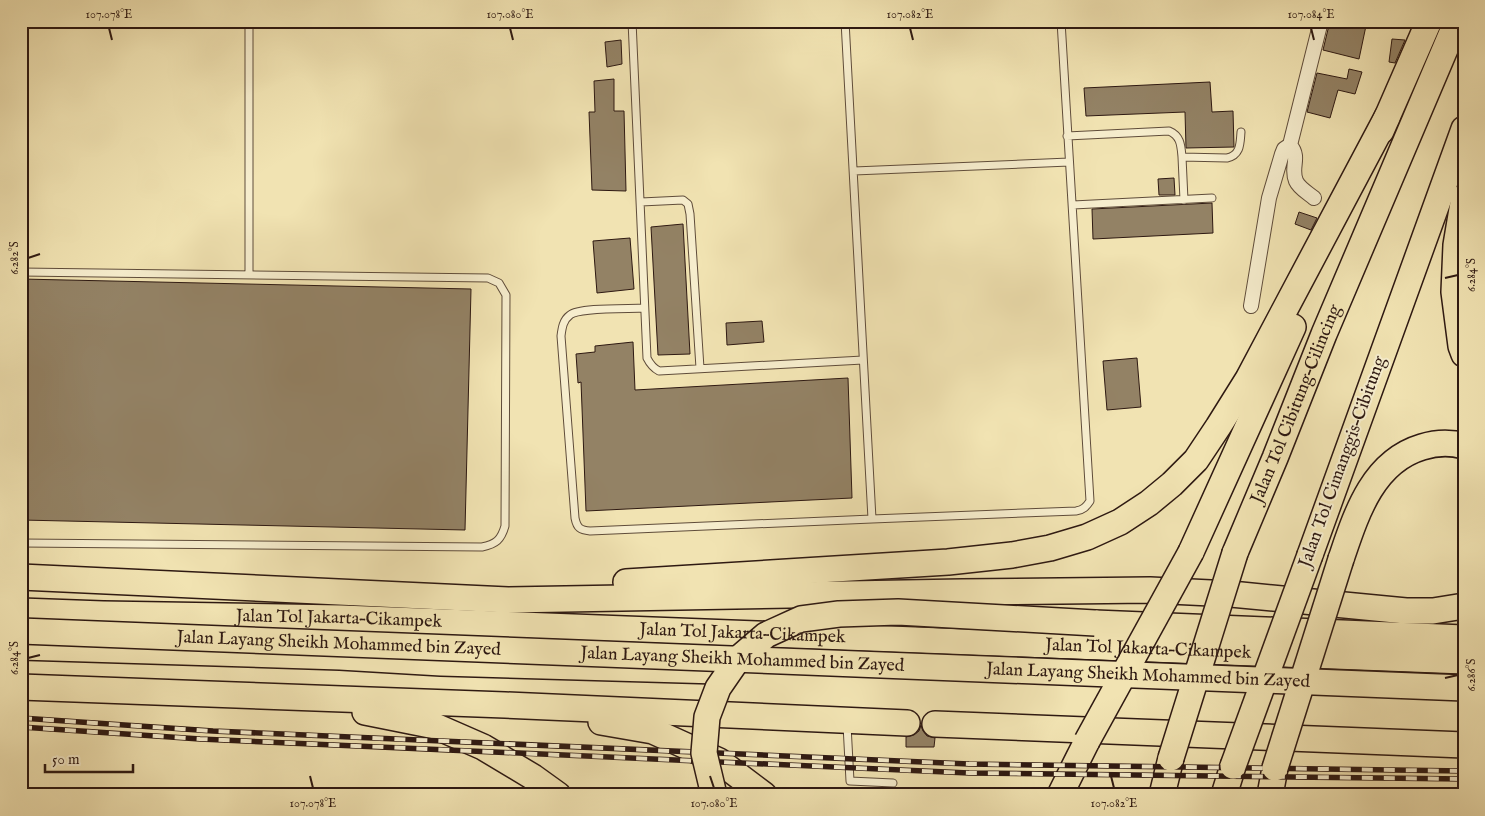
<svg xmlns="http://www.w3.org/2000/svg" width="1485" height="816" viewBox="0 0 1485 816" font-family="'IM FELL English',serif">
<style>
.building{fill:#938265;stroke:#2e1912}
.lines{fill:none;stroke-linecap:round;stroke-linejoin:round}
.service-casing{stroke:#5f4c3a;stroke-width:9}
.minor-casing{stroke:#5f4c3a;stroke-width:16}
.motorway-casing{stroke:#2e1912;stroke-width:28}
.service{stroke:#f6edcd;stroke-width:7}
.minor{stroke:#f6edcd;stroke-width:14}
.motorway{stroke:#f1e3b2;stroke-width:25}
.rail-casing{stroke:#2e1912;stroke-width:5.5}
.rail{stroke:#f6edcd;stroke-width:4;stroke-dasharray:11;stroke-linecap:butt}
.motorway-bridge-casing{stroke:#2e1912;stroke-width:28;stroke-linecap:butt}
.motorway-bridge{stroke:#f1e3b2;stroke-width:25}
.ticks{fill:none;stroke:#2e1912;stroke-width:2}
.labels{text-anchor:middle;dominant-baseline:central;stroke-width:4;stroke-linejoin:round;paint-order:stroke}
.street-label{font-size:18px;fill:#2e1912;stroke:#f6edcd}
.neatline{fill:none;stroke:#2e1912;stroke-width:2}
.ticks-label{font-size:12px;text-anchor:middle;fill:#2e1912}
</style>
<rect width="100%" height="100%" fill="#f1e3b2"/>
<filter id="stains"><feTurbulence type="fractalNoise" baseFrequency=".004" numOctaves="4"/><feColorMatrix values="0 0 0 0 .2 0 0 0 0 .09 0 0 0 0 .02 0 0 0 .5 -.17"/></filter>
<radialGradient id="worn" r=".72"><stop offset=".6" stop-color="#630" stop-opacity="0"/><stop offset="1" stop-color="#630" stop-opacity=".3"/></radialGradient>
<path class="building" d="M1330,21H1367L1359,59L1323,50Z
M1392,39L1405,40L1395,63L1389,62Z
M621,40L622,64L607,67L605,42Z
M1349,69L1362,72L1355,94L1338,90L1330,118L1307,112L1317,73L1347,79Z
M614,79V111H624L626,191L592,190L589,112H595L594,81Z
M1210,82L1212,112L1233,111L1234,147L1186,148L1185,112L1086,116L1084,88Z
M1174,178L1175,195H1159L1158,179Z
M1212,203L1213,233L1093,239L1092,209Z
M1299,212L1317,218L1311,230L1295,224Z
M683,224L690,354L658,355L651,227Z
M630,238L634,289L597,293L593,241Z
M21,279L471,289L465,530L21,520Z
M762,321L764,342L727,345L726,323Z
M633,342L635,390L848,378L852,498L586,511L581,382L578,383L576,354L595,352V346Z
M1137,358L1141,407L1107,410L1103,361Z
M921,725L923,731L927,736L935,738L934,747H906V737L914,735L919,731Z"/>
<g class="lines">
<defs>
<path id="service" d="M632,21L647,358C650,364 653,368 659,371L863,360
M845,21L872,519
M1067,136L1169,131C1181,136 1181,146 1182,157L1227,158C1241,155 1240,143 1241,132
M1182,157L1184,200
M854,171L1069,162
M641,202L683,200L688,204L690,214L700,368
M1073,205L1212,198
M21,272L488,278L499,283L506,295L505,526C501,540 496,544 482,547L21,543
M249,275V21
M644,308C630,309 579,307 570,315C563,320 562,328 561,336L575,518C577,528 580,530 590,531L872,519L1076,511C1083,510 1086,507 1090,501L1061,21
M847,725L850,781L893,783"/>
<path id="minor" d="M1290,145C1301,158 1290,167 1296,181C1299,188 1308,193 1314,198
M1251,306L1269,198L1282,154L1284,149L1290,145L1321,21"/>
<g id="motorway">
<path d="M1381,131L1429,21"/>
<path d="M1464,197L1456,245L1454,292L1461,346L1464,354"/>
<path d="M1191,552L1293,327"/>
<path id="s1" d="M1235,553L1275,458L1324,334L1457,21"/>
<path d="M1310,555L1464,129"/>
<path d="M1341,559C1356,515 1372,462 1422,447C1435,443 1450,442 1464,446"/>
<path d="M21,577L508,600L962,592L1150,590L1231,594L1406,611H1433L1464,606"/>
<path d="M626,582L948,562L1012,555L1050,548L1087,537L1120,522L1149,503L1172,484L1196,460L1218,427L1248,379L1387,117"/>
<path id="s2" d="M21,611L103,614L341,618L1464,661"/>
<path d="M1095,623L1464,638"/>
<path d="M21,647L340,657L441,663L717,671"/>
<path d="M21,687L505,705L907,723"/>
<path d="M365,712L435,726L483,747L533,777L558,795"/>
<path d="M601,722L653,731L719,761L764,795"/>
<path d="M935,724L1464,745"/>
<path d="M1060,795L1087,741"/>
<path d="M1162,795L1171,758"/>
<path d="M1224,795L1233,766"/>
<path d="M1270,795L1275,768"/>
</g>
</defs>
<use href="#service" class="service-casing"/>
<use href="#minor" class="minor-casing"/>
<use href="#motorway" class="motorway-casing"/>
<use href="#service" class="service"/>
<use href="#minor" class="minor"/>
<use href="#motorway" class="motorway"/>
<defs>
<path id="rail" d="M21,718L213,731L969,764L1464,771
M21,727L200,739L969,773L1464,779"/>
</defs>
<use href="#rail" class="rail-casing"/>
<use href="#rail" class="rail"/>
<defs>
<g id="motorway-bridge">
<path id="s3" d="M21,631L1464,688"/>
<path d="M1087,741L1191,552"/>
<path d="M1171,758L1235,553"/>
<path d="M1233,766L1310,555"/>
<path d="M1275,768L1341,559"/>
<path d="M714,795L704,753L707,717L718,688L738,659L766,635L801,619L839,614L898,612L1095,623"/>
</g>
</defs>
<use href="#motorway-bridge" class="motorway-bridge-casing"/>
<use href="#motorway-bridge" class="motorway-bridge"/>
</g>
<path class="ticks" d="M109,28L112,40M510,28L513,40M910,28L913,40M1311,28L1314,40M28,258L40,254M1445,278L1458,275M28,658L40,655M1445,678L1458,675M310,776L313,788M710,776L714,788M1111,776L1114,788"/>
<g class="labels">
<g class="street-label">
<text stroke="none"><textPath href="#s1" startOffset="161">Jalan Tol Cibitung–Cilincing</textPath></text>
<text transform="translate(1343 462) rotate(-70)">Jalan Tol Cimanggis–Cibitung</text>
<text stroke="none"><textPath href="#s2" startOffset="318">Jalan Tol Jakarta–Cikampek</textPath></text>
<text stroke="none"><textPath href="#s2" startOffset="722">Jalan Tol Jakarta–Cikampek</textPath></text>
<text stroke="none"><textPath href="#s3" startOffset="318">Jalan Layang Sheikh Mohammed bin Zayed</textPath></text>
<text stroke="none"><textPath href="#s2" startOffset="1128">Jalan Tol Jakarta–Cikampek</textPath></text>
<text stroke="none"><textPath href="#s3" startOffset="722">Jalan Layang Sheikh Mohammed bin Zayed</textPath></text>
<text stroke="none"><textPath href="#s3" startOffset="1128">Jalan Layang Sheikh Mohammed bin Zayed</textPath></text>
</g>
</g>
<rect width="1485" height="816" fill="none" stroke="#f1e3b2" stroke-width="55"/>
<path d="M45 764v8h88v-8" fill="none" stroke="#2e1912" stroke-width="2.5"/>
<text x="52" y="764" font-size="15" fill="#2e1912" stroke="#f6edcd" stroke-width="4" paint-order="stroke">50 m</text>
<rect x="28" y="28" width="1430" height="760" class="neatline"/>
<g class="ticks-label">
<text x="109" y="18">107.078°E</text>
<text x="510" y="18">107.080°E</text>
<text x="910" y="18">107.082°E</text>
<text x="1311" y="18">107.084°E</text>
<text transform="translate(14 258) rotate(-90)" y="4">6.282°S</text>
<text transform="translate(1471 275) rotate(-90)" y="4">6.284°S</text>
<text transform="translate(14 658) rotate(-90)" y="4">6.284°S</text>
<text transform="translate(1471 675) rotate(-90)" y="4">6.286°S</text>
<text x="313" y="807">107.078°E</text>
<text x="714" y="807">107.080°E</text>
<text x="1114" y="807">107.082°E</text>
</g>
<rect width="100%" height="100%" filter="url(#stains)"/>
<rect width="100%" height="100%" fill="url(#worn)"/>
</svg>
